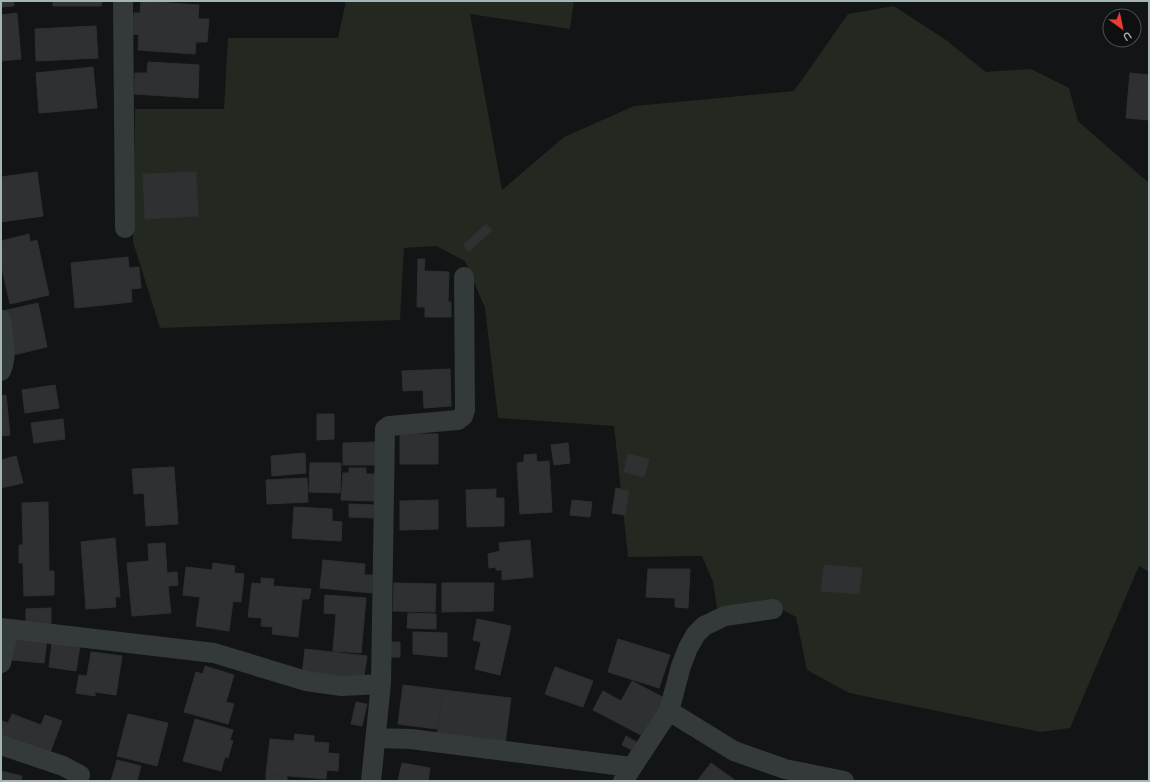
<svg xmlns="http://www.w3.org/2000/svg" width="1150" height="782" viewBox="0 0 1150 782" font-family="Quicksand,sans-serif">
<style>
.green{fill:#232820}
.building{fill:#2e3031;stroke:#2d3031}
.lines{fill:none;stroke-linecap:round;stroke-linejoin:round}
.minor{stroke:#34393a;stroke-width:20}
</style>
<rect width="100%" height="100%" fill="#131415"/>
<path class="green" d="M346,1H574L570,29L470,14L502,190L564,137L634,106L794,91L848,14L894,6L946,40L986,72L1031,69L1069,88L1078,121L1149,183V572L1139,566L1070,728L1040,732L849,693L807,670L796,617L769,603L718,615L713,582L702,556L628,557L614,426L498,418L485,308L465,261L436,246L404,248L400,320L160,328L133,242L135,109H224L228,38H338Z"/>
<path class="building" d="M1,1H13L14,6L1,7Z
M53,1H102L101,6H53Z
M141,1L199,5L198,19H209L207,42H196L195,54L138,50L139,35L133,34L134,13H140Z
M17,13L21,59L1,61V15Z
M96,26L98,58L36,61L35,29Z
M148,62L199,65L198,98L134,94L135,73H147Z
M93,67L97,108L39,113L36,73Z
M1130,73L1149,75V120L1126,118Z
M37,172L43,216L1,222V177Z
M196,172L198,216L145,219L143,174Z
M486,224L492,230L469,252L463,245Z
M29,234L30,242L37,240L49,295L10,304L1,264V241Z
M128,257L129,268L139,267L141,288L131,289L132,302L75,308L71,263Z
M418,259H425L424,271L449,272L448,302H451V317H425V307H417Z
M38,303L47,347L13,355L3,311Z
M450,369L451,406L424,408L423,390L403,391L402,371Z
M55,385L59,408L25,413L22,390Z
M6,395L10,435L1,436V396Z
M317,414H334V439L317,440Z
M63,419L65,439L34,443L31,423Z
M400,434H438V464H400Z
M375,442V465H343V443Z
M568,443L570,463L554,465L551,445Z
M305,453L306,473L272,476L271,456Z
M536,454L537,462L549,461L552,512L520,514L517,463L524,462V455Z
M628,454L649,459L644,477L624,472Z
M16,456L23,483L1,488V460Z
M310,463H341L340,493L309,492Z
M174,467L178,524L146,526L144,493L134,494L132,469Z
M349,468H366V474H375V501L341,500L343,473H349Z
M307,478L308,502L267,504L266,480Z
M616,488L629,491L625,515L612,513Z
M496,489V498H504V526L467,527L466,490Z
M438,500V529L400,530V501Z
M572,500L592,502L590,517L570,515Z
M48,502L49,571H54V595L24,596L23,563H19V545H23L22,503Z
M349,504L374,505L373,518L349,517Z
M294,507L332,509V521L342,522L341,541L292,538Z
M115,538L120,597H115L116,607L86,609L81,542Z
M530,540L533,577L502,580V570H496V567L489,568L488,554L500,551L499,543Z
M165,543L167,573L177,572L178,585L168,586L171,613L132,616L127,563L149,561L148,544Z
M323,560L365,564L364,575H373L372,593L320,588Z
M213,563L235,566L234,573L244,574L241,602L233,601L229,631L196,626L200,597L183,595L186,567L212,570Z
M824,565L862,568L859,594L821,591Z
M648,569H690L688,608L675,607V598L646,597Z
M261,578L274,579L273,586L311,589L309,599H302L298,637L272,634L273,627L261,626L262,618L248,617L252,583L261,584Z
M394,583L436,584L435,612L393,611Z
M442,583H494L493,611L442,612Z
M325,595L366,598L361,653L333,651L336,614L324,613Z
M51,608V625L26,626V609Z
M408,613L436,614V629L407,628Z
M477,619L511,626L500,675L475,669L481,642L473,640Z
M413,632L447,633V657L413,654Z
M16,637L47,640L44,663L12,660Z
M618,639L670,655L659,688L608,672Z
M52,642L80,646L76,671L49,667Z
M390,642H400V657H390Z
M305,649L367,656L363,683L302,676Z
M91,652L122,656L116,695L95,692V696L76,693L79,675L87,676Z
M205,666L234,675L226,702L234,704L228,724L184,712L196,672L203,674Z
M555,667L593,681L583,707L545,694Z
M632,681L670,701L643,736L593,710L603,691L621,701Z
M403,685L443,690L437,729L398,724Z
M443,690L511,698L505,744L437,736Z
M356,702L367,704L362,726L351,724Z
M12,714L41,725L45,715L62,721L48,758L1,742L2,721L8,723Z
M128,714L168,723L157,766L117,756Z
M195,719L233,730L230,740L233,741L228,758L225,757L221,771L183,761Z
M295,734L314,736V742L329,743L328,753L339,754L338,771L327,770L326,779L266,774L270,739L294,741Z
M626,736L638,743L634,751L622,745Z
M117,760L141,766L137,781H111Z
M402,763L430,768L428,781H398Z
M711,763L736,781H697Z
M1,771L22,776L21,781H1Z
M266,774L287,776V781H266Z"/>
<g class="lines">
<path class="minor" d="M123,1L125,228
M1,320C3,337 8,355 1,371
M1,628L214,653L306,681L342,686L381,684
M1,663L9,629
M669,711L734,751L785,769L844,781
M377,738L411,739L631,767
M1,745L63,766L80,775
M371,781L381,684L385,429L389,426L458,420L463,416L465,410L464,277
M623,781L669,711L681,666L688,648L696,634L704,626L725,616L773,609"/>
</g>
<rect width="1150" height="782" fill="none" stroke="#a5b4b5" stroke-width="4"/>
<g transform="translate(1122 28) rotate(147)"><circle r="19" fill="#0e0f10" stroke="#4a5152"/>
<path d="M0-3L7 15L0 10L-7 15Z" fill="#ed3a33"/>
<text y="-6" font-size="11" font-weight="bold" text-anchor="middle" fill="#a5b4b5">U</text>
</g>
</svg>
